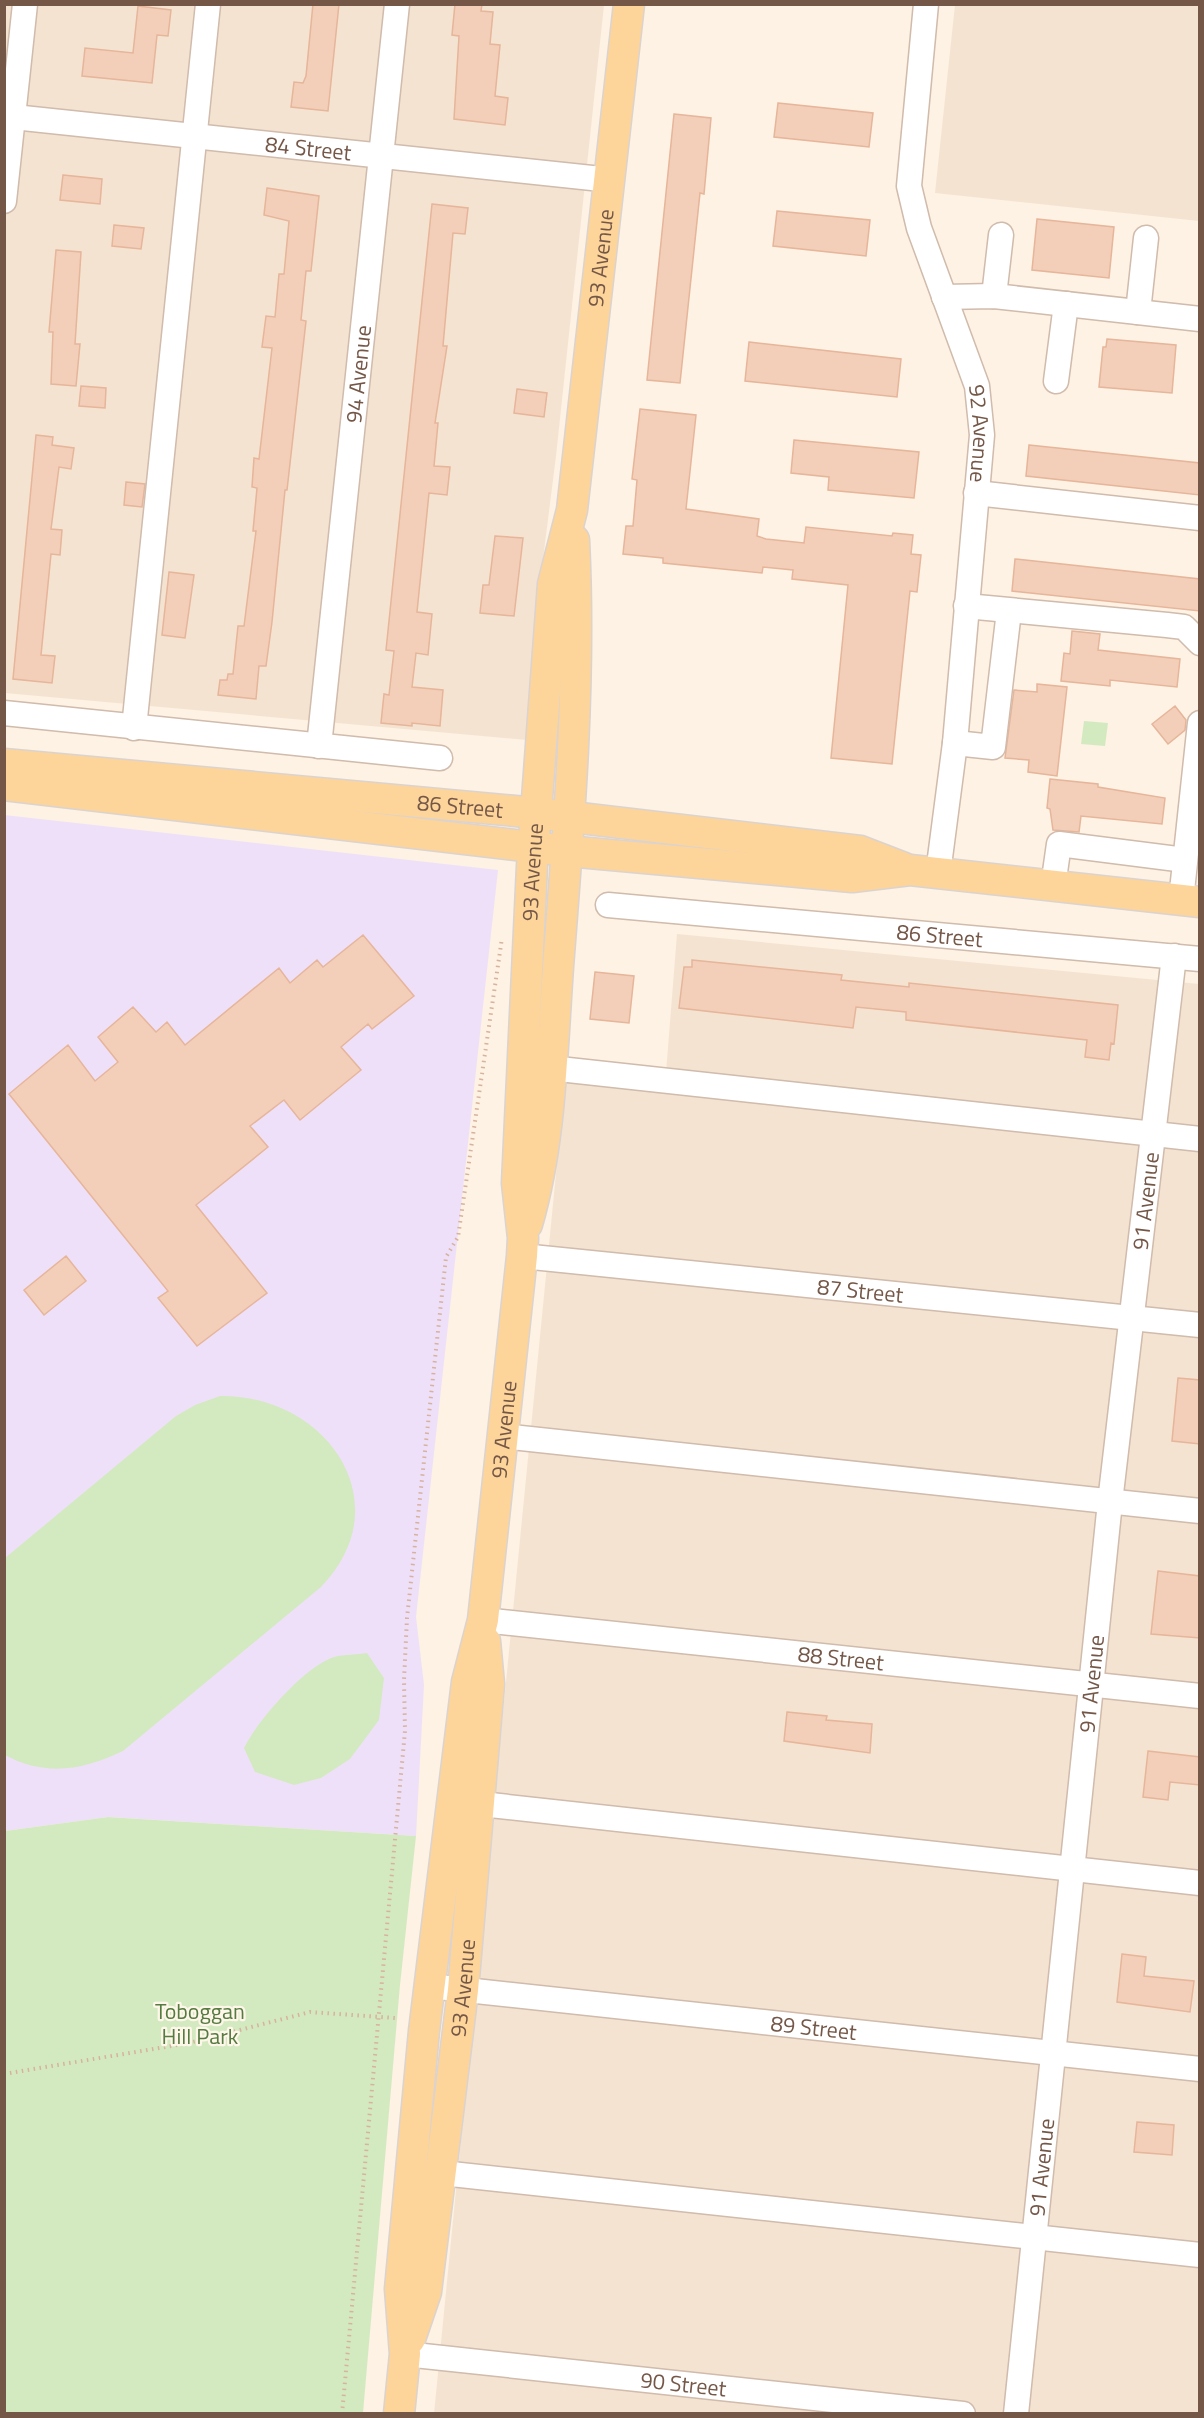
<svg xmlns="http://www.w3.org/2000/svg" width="1204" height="2418" viewBox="0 0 1204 2418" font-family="'Titillium Web',sans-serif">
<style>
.residential{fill:#f4e3d1}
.education{fill:#efe0f9}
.green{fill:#d3eac1}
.building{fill:#f3cfba;stroke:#e6b59a;stroke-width:1.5}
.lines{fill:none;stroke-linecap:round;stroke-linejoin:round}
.minor-casing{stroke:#d0bbac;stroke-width:27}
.major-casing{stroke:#dbd3cf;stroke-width:33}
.path{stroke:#d7b29d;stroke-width:4;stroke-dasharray:1.5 4.5;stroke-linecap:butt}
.minor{stroke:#fff;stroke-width:24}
.major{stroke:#fdd59a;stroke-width:30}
.labels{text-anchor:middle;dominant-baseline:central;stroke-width:4.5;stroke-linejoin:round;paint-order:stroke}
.street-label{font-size:22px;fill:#755748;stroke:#fff6ea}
.park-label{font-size:22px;fill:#547b40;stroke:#fff6ea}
</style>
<rect width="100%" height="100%" fill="#fdf2e3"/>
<path class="residential" d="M4,5H604L556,456L534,630L527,740L5,693Z
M955,5H1199V221L935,193Z
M677,934L1199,984V2413L434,2414L567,1062L666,1073Z"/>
<path class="education" d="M4,815L498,870L416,1617L424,1685L416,1836L108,1817L5,1831Z"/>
<path class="green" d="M1084,721L1108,723L1105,746L1081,744Z
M220,1396C325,1394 403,1502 321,1587L123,1751C84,1770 45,1777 5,1755V1558L176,1416L195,1405Z
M367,1653L384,1678L379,1720L350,1759L321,1778L294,1785L255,1772L244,1748C257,1721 305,1666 334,1657C344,1654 357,1655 367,1653Z
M108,1817L416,1836L400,1985L363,2413H5V1831Z"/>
<path class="building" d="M313,4H339L328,111L291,107L294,82L303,83L306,76Z
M455,4H482L481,11L493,12L490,44L500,45L495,96L508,98L505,125L454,119L459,36L452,35Z
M138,6L171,10L168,36L157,35L152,83L82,76L85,48L133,53Z
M778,103L873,113L869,147L774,137Z
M674,114L711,118L704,194L700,193L680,383L647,380Z
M63,175L102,179L100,204L60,200Z
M267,188L319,196L311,271H306L301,320L306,321L287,490H285L272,622L266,666H259L256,699L218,695L220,680H227L228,674H233L238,626H244L256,531H253L257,488L252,487L254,458L259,459L272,348L262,347L266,316L275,317L279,274H284L289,221L264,215Z
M432,204L468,208L465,234L453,233L443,346H447L435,423H438L434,466L450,467L447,495L429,493L417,612L432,614L428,655L416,653L412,687L443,690L440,726L412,723V726L381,723L384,694L389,695L394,651L386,650Z
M777,211L870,220L866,256L773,246Z
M1037,219L1114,227L1109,278L1032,270Z
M114,225L144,228L141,249L112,246Z
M56,250L81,252L75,344H80L76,386L51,384L53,332H49Z
M1107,339L1176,345L1172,393L1099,387L1103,347H1106Z
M749,342L901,359L897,397L745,381Z
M81,386L106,388L105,408L79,406Z
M517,389L547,393L544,417L514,413Z
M640,409L696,415L686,509L759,519L757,536L766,539L804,543L806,527L892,536L893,533L913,535L911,554L921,555L917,592L910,591L892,764L831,758L848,585L792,579L793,570L763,567L762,573L663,563V558L623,554L626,526H633L637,480L632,479Z
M36,435L53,437L52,445L74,448L71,469L59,467L51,529L62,530L60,555L51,554L41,655L55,656L52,683L13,679Z
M794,440L919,452L914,498L828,490L829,477L791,473Z
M1029,445L1200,463V495L1026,476Z
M126,482L145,484L142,507L124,505Z
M495,536L523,538L514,616L480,613L483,585H489Z
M1015,559L1200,579V611L1012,591Z
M169,572L194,575L185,638L162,635Z
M1072,631L1100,634L1098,650L1180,659L1177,687L1110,680V686L1061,681L1064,653L1070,654Z
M1037,684L1067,687L1057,776L1028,772L1029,760L1005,758L1014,690L1037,692Z
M1175,706L1186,720L1185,730L1168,744L1152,724Z
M1050,779L1098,784V787L1165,798L1162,824L1081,816L1079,832L1053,830L1050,809L1047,808Z
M363,935L414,996L372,1029L368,1024L341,1047L361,1070L300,1120L284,1100L250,1126L268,1147L196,1205L267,1293L197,1346L158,1298L168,1291L9,1094L68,1045L95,1081L118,1062L98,1037L133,1007L156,1032L167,1022L185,1045L279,968L290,983L317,960L323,967Z
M692,960L842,975L841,980L909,987V983L1118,1005L1114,1044L1111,1043L1109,1060L1085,1057L1087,1040L906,1020V1012L856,1007L853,1028L679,1008L684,967H692Z
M595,972L634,976L629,1023L590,1019Z
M66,1256L86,1281L44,1315L24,1290Z
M1178,1378L1200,1380V1444L1172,1441Z
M1158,1571L1200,1576V1638L1151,1634Z
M787,1712L827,1716L826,1720L872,1724L870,1753L784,1741Z
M1148,1751L1200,1757V1785L1170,1782L1168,1800L1143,1797Z
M1122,1954L1146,1957L1144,1976L1194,1981L1190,2012L1117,2002Z
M1137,2122L1174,2125L1172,2155L1134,2152Z"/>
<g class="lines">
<defs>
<g id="minor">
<path id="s1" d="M926,4L909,186L919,228L977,386L982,435L955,743L938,873"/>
<path id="s2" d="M4,116L611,180"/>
<path d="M4,201L25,4"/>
<path d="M994,296L1001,235"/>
<path d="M944,297L994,296L1200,319"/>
<path d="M1138,312L1146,238"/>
<path d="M1056,381L1066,304"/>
<path d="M976,493L1200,518"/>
<path d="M966,606L1167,625L1184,627L1200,643"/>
<path d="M4,713L440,758"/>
<path d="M134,728L208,4"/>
<path d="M955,743L993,747L1009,611"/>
<path id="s3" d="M319,746L397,4"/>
<path d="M1053,886L1059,844L1185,860"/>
<path d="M1181,900L1200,723"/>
<path id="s4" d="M608,905L1200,959"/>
<path d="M550,1068L1200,1139"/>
<path id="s5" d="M522,1256L1200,1325"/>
<path d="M502,1436L1200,1511"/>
<path id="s6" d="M483,1620L1200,1696"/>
<path d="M481,1804L1200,1883"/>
<path id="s7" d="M429,1986L1200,2069"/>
<path d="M442,2173L1200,2255"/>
<path id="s8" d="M405,2354L963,2414"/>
<path id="s9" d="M1016,2414L1110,1502L1174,956"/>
</g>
<g id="major">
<path id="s10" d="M4,764L537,813L860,851L904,868"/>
<path d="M4,785L567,851L852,877L910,870L1200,902"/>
<path d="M527,1224C551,1142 552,1052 558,967C569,825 581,683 574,540"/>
<path id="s11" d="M410,2339L426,2292L463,1990L489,1684L485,1641"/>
<path id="s12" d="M399,2414L405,2354L400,2289L424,2031L467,1682L483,1620L522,1256L523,1238L517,1183L532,866L553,584L572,510L629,4"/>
</g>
</defs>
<use href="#minor" class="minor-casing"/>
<use href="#major" class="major-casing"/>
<path class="path" d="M4,2074L189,2043L310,2012L395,2018
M342,2414L405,1731L404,1680L407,1618L446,1257L458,1237L502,938"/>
<use href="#minor" class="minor"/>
<use href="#major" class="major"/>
</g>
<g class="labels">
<g class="street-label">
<text stroke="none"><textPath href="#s2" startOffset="306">84 Street</textPath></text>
<text stroke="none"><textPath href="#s12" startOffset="2170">93 Avenue</textPath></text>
<text stroke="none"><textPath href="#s3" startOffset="374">94 Avenue</textPath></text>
<text stroke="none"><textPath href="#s1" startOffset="442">92 Avenue</textPath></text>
<text stroke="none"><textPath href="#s10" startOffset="458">86 Street</textPath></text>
<text stroke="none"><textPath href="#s12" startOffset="1551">93 Avenue</textPath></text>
<text stroke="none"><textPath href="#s4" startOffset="333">86 Street</textPath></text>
<text stroke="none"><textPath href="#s9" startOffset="1220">91 Avenue</textPath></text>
<text stroke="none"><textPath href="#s5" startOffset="340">87 Street</textPath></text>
<text stroke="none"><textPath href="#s12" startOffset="992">93 Avenue</textPath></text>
<text stroke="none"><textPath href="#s6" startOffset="360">88 Street</textPath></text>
<text stroke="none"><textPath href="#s9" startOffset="734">91 Avenue</textPath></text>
<text stroke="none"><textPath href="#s11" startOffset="356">93 Avenue</textPath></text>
<text stroke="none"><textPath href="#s7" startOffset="387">89 Street</textPath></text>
<text stroke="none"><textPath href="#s9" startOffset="248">91 Avenue</textPath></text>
<text stroke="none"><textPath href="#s8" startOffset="280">90 Street</textPath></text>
</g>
<g class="park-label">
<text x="200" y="2011">Toboggan<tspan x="200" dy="25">Hill Park</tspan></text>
</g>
</g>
<rect width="1204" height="2418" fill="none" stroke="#755748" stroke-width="12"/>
</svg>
